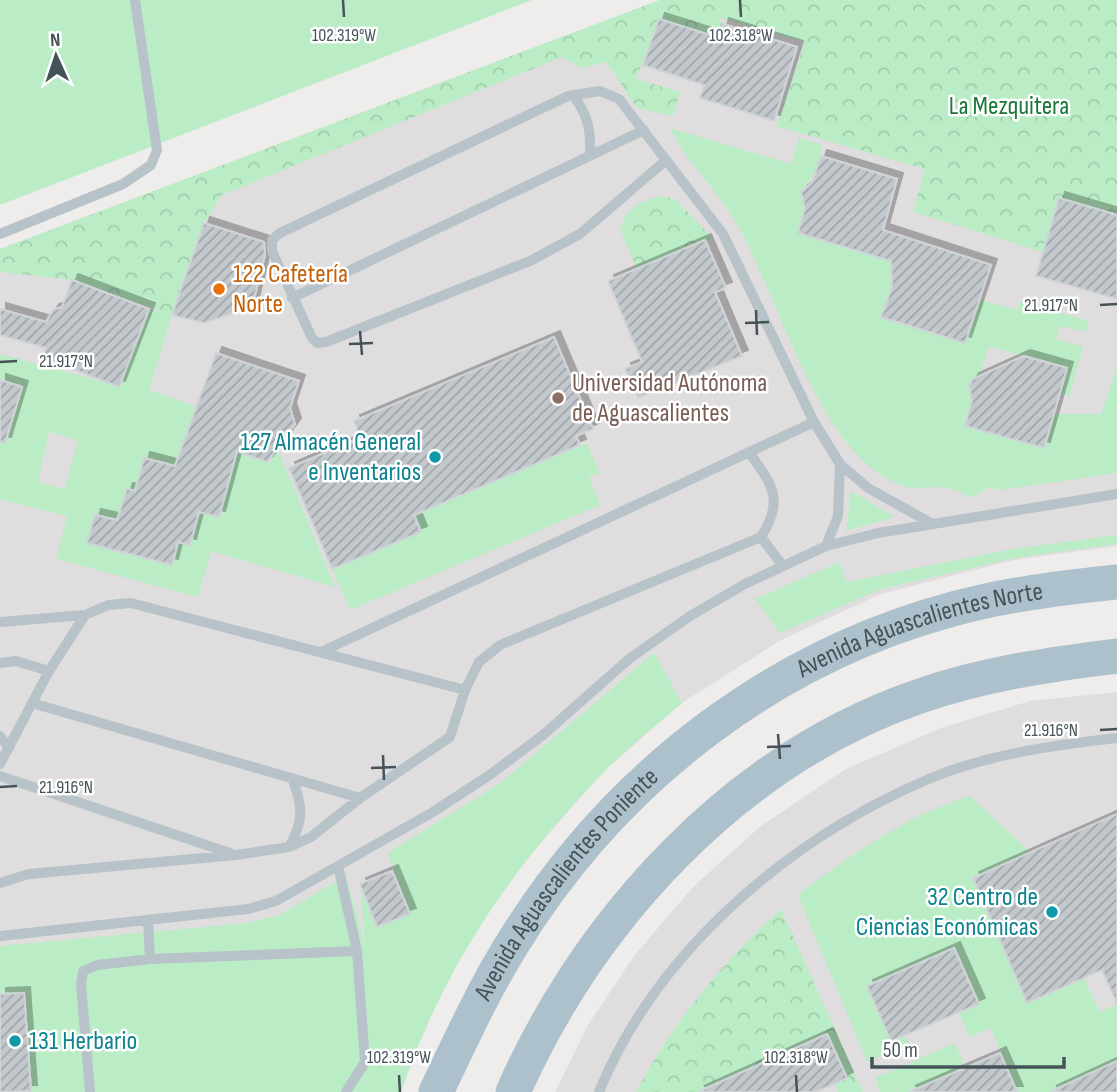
<svg xmlns="http://www.w3.org/2000/svg" width="1117" height="1092" viewBox="0 0 1117 1092" font-family="'Sofia Sans Condensed',sans-serif">
<style>
.education{fill:#e0ddde}
.green{fill:#baedc5;fill-rule:evenodd}
.forest{fill:url(#forest-crowns)}
.building{fill:url(#building-hatch);stroke:#d0d4d8;stroke-width:2;filter:url(#shadow)}
.lines{fill:none;stroke-linecap:round;stroke-linejoin:round}
.service{stroke:#b7c3c9;stroke-width:10}
.primary{stroke:#acc1cb;stroke-width:35}
.ticks{fill:none;stroke:#455359;stroke-width:2.5}
.food-dot{fill:#e8710a;stroke:#fff;stroke-width:2.5}
.education-dot{fill:#8d6e63;stroke:#fff;stroke-width:2.5}
.culture-dot{fill:#0f9aa8;stroke:#fff;stroke-width:2.5}
.labels{text-anchor:middle;dominant-baseline:central;stroke-width:5;stroke-linejoin:round;paint-order:stroke}
.park-label{font-size:26px;fill:#197737;stroke:#fff}
.food-label{font-size:26px;fill:#c56008;stroke:#fff;text-anchor:start}
.education-label{font-size:26px;fill:#785e54;stroke:#fff;text-anchor:start}
.culture-label{font-size:26px;fill:#0d838f;stroke:#fff;text-anchor:end}
.street-label{font-size:26px;fill:#455359;stroke:#fff}
.ticks-label{font-size:18px;text-anchor:middle;fill:#455359;stroke:#fff;stroke-width:5;stroke-linejoin:round;paint-order:stroke}
</style>
<defs>
<pattern id="forest-crowns" width="20" height="18" patternUnits="userSpaceOnUse" patternTransform="scale(1.75)"><rect width="20" height="18" fill="#baedc5"/><path d="M2 6a3 3 0 1 1 6 0M12 15a3 3 0 1 1 6 0" fill="none" stroke="#a1cdac"/></pattern>
<pattern id="building-hatch" width="6" height="6" patternUnits="userSpaceOnUse" patternTransform="scale(1.75)"><rect width="6" height="6" fill="#c3c8cc"/><path d="M-1 1l2-2M0 6l6-6M5 7l2-2" fill="none" stroke="#a0a5a9"/></pattern>
<filter id="shadow"><feDropShadow dx="6" dy="-6" stdDeviation="0" flood-color="#0004"/></filter>
</defs>
<rect width="100%" height="100%" fill="#efecec"/>
<path class="education" d="M660,0H1117V546L1014,560L881,594L781,640L682,703L603,772L524,862L465,947L418,1041L401,1092H0V249Z
M1117,692V1092H555L588,1025L634,956L694,886L761,826L844,770L941,728L1030,701Z"/>
<path class="green" d="M0,0H532L0,205Z
M670,128L791,164L799,138L821,144C821,168 813,175 801,192L805,208L798,233L874,256L882,230L894,267L890,273L892,287L882,317L965,343L980,300L1017,310L1020,301L1088,321L1086,332L1059,326L1056,339L1083,347L1069,396L1060,393L1067,368L989,346L979,376L969,386L972,401L965,425L1044,448L1054,414H1101L1117,368V473L1000,490L989,487L971,498C964,494 955,489 947,488C919,484 915,495 886,478C816,438 778,298 739,228C720,192 688,165 670,128Z
M149,309L172,315L149,390L197,407L187,434L270,463L277,448L335,587L211,551L198,597L56,559L67,516L0,499V431L8,433L22,387L0,380V354L119,386ZM49,432L78,440L65,489L38,482ZM144,458L229,481L219,517L199,512L190,544L178,542L88,543L95,515L118,521L127,489L135,491Z
M587,443L599,473L589,477L600,505L350,610L332,569L421,532L414,515Z
M851,491L894,517L846,531Z
M1117,535V544L1015,558L881,589L780,633L755,599L840,562L846,582L1013,549Z
M654,653L682,703C656,726 626,748 602,774C511,868 443,968 401,1092H0V946L247,923L280,915L346,875L365,944L360,884L377,927L409,914L388,853L499,784Z
M970,796L1031,853L1028,1002L1084,978L1100,1012L1117,1004V1061L1072,1082L1076,1092H1017L991,1028L970,1037L958,1012L978,1003L954,948L867,986L891,1041L905,1035L909,1043L867,1062L798,895C852,854 904,817 970,796Z
M955,1043L966,1068L911,1092H880L875,1078Z"/>
<path class="forest" d="M660,0H1117V215L1059,198L1043,252L913,212L925,169L776,126L805,42L718,17L723,24L719,38L659,19L636,79L680,92L673,116L637,108L606,62L582,68L562,57L222,195L204,223L172,315L72,280L0,272V249Z
M659,196L675,199L713,238L637,269L620,229C627,207 638,203 659,196Z
M781,909L863,1092H838L834,1084L847,1078L827,1035L698,1092H636C673,1022 723,962 781,909Z"/>
<path class="building" d="M659,19L719,38L723,24L797,47L774,121L700,98L704,85L643,65Z
M821,156L897,179L883,230L991,265L965,343L881,317L892,287L891,261L798,233L805,208L801,192L812,183Z
M1059,198L1117,215V299L1036,276Z
M204,223L264,242L265,255L252,307L204,323L172,315Z
M705,240L726,288L715,292L742,356L638,398L625,369L642,362L608,281Z
M72,280L149,309L119,387L42,357L46,348L0,335V309L46,322L53,310L62,307Z
M554,337L593,429L576,436L580,445L414,515L421,532L332,569L289,468L360,438L354,421Z
M216,353L299,381L290,408L295,424L267,462L237,451L219,517L199,512L190,545L178,542L172,565L87,543L95,515L117,520L127,489L135,491L144,458L175,466Z
M1024,356L1067,368L1044,448L965,426L972,401L969,386L973,379Z
M0,380L22,387L5,443L0,442Z
M1117,814V1004L1102,970L1027,1003L973,878Z
M392,871L410,914L377,927L360,884Z
M954,948L979,1004L891,1041L867,986Z
M24,993L31,1091L0,1092V994Z
M827,1034L847,1078L834,1084L816,1092H698Z
M1000,1053L1017,1092H909Z
M1117,1061V1092H1050Z"/>
<g class="lines">
<path class="service" d="M573,95C588,115 591,130 590,154
M665,161L580,234L530,261L326,342L317,343L312,338L272,251V240L280,233L568,96L600,91L619,99L723,234L814,422L840,464L868,488L931,523
M0,234L123,184L151,165L157,150L135,0
M292,298L644,130
M761,537L783,566
M826,546L838,516L840,464
M0,622L85,615L108,605L131,603L465,690
M321,652L814,422
M0,663L16,661L49,671
M32,703L360,798
M0,736L9,748
M0,764L49,671L85,615
M0,776L230,853
M289,847C304,821 303,806 292,778
M338,866L357,951L365,1062L346,1092
M0,883L29,874L236,855L289,847L311,837L360,798L450,737L465,690L479,662L500,645L761,537C785,499 772,485 749,452
M148,920L150,959
M0,936L248,909L276,901L433,812L491,774L543,735L629,659L690,616L745,584L826,546L878,533L1117,494
M90,1092L81,984L83,971L97,965L150,959L357,951
M599,1092C657,950 791,837 931,778C989,754 1055,745 1117,738"/>
<g class="primary">
<path id="s1" d="M436,1092C460,1042 482,993 511,946C616,774 783,647 981,602C1026,592 1071,587 1117,582"/>
<path d="M513,1092C591,917 736,759 920,696C983,674 1051,664 1117,656"/>
</g>
</g>
<path class="ticks" d="M343,0L344,17M740,0L741,17M1100,305L1117,304M756,310L757,335M745,323L769,322M360,331L362,355M349,344L373,343M0,362L17,361M1100,730L1117,729M778,734L780,759M767,747L791,746M383,755L384,780M371,768L396,767M0,787L17,786M399,1075L400,1092M796,1075L797,1092"/>
<circle class="food-dot" cx="219" cy="289" r="7"/>
<circle class="education-dot" cx="558" cy="398" r="7"/>
<g class="culture-dot">
<circle cx="435" cy="457" r="7"/>
<circle cx="1052" cy="912" r="7"/>
<circle cx="15" cy="1041" r="7"/>
</g>
<g class="labels">
<g class="park-label">
<text x="1009" y="106">La Mezquitera</text>
</g>
<g class="food-label">
<text x="233" y="274">122 Cafetería<tspan x="233" dy="30">Norte</tspan></text>
</g>
<g class="education-label">
<text x="572" y="383">Universidad Autónoma<tspan x="572" dy="30">de Aguascalientes</tspan></text>
</g>
<g class="culture-label">
<text x="421" y="442">127 Almacén General<tspan x="421" dy="30">e Inventarios</tspan></text>
<text x="1038" y="897">32 Centro de<tspan x="1038" dy="30">Ciencias Económicas</tspan></text>
<text x="29" y="1041" text-anchor="start">131 Herbario</text>
</g>
<g class="street-label">
<text stroke="none"><textPath href="#s1" startOffset="696">Avenida Aguascalientes Norte</textPath></text>
<text stroke="none"><textPath href="#s1" startOffset="247">Avenida Aguascalientes Poniente</textPath></text>
</g>
</g>
<g class="ticks-label">
<text x="344" y="41">102.319°W</text>
<text x="741" y="41">102.318°W</text>
<text x="1051" y="311">21.917°N</text>
<text x="66" y="367">21.917°N</text>
<text x="1051" y="736">21.916°N</text>
<text x="66" y="793">21.916°N</text>
<text x="399" y="1063">102.319°W</text>
<text x="796" y="1063">102.318°W</text>
</g>
<g transform="translate(56 56) rotate(357)" stroke="#ffffff" stroke-width="5" paint-order="stroke">
<path d="M0-5L12 26L0 18L-12 26Z" fill="#455359"/>
<text y="-10" font-size="19" font-weight="bold" text-anchor="middle" fill="#455359">N</text>
</g>
<path d="M872 1057v10h192v-10" fill="none" stroke="#455359" stroke-width="3.5"/>
<text x="883" y="1057" font-size="21" fill="#455359" stroke="#ffffff" stroke-width="5" paint-order="stroke">50 m</text>
</svg>
